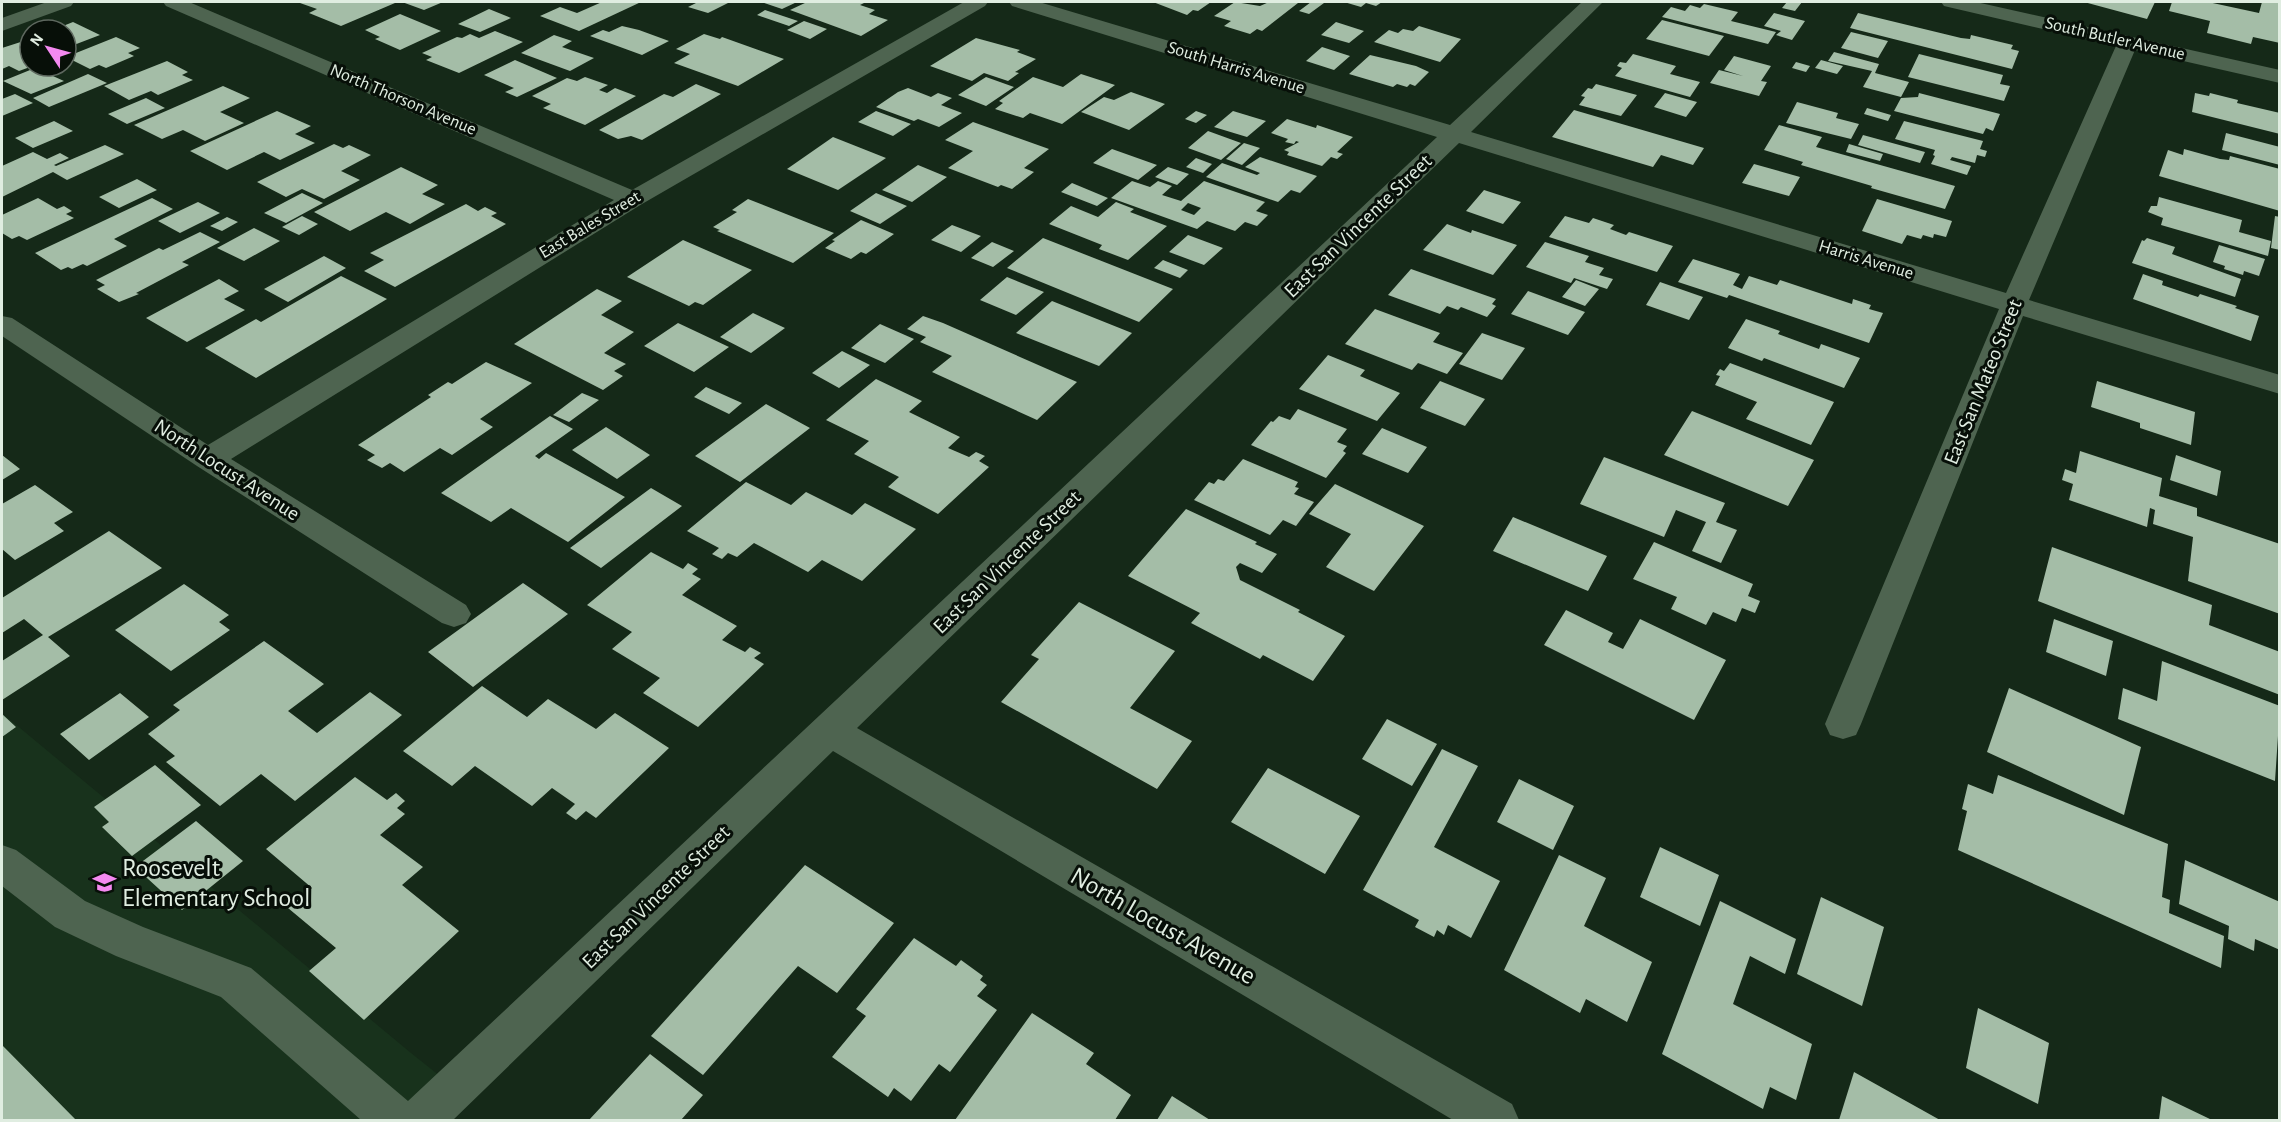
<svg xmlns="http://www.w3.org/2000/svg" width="2281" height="1122" viewBox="0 0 2281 1122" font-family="'Alegreya Sans',sans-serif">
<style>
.built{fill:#18321c}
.building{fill:#a4bda7;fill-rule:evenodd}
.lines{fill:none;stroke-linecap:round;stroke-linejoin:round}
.minor{fill:#4e6450;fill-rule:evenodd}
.labels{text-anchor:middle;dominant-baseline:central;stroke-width:6;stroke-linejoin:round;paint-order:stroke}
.far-street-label{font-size:18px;fill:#e0ede1;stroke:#070f08}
.street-label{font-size:21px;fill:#e0ede1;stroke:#070f08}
.near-poi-label{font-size:26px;fill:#e0ede1;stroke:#070f08;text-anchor:start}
.near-street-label{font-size:26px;fill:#e0ede1;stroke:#070f08}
</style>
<rect width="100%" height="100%" fill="#152918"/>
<path class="built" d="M2,713L411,1053L455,1088L421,1120H2Z"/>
<path class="building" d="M303,2H391L395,3L341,26L309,13L317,9L300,3Z
M402,2H443L424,10Z
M602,2H641L579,31L540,16L560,7L577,13Z
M698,2H730L708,13L688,7Z
M761,2H797L782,9Z
M807,2H860L864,3L860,5L875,10L869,14L888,20L861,36L790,10Z
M1153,2H1211L1198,11L1193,10L1187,15Z
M1235,2L1260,6L1269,2L1298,3L1262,31L1257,29L1250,34L1224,26L1231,21L1214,16Z
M1311,2L1324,3L1309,14L1299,11Z
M1344,2H1382L1376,6L1366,3L1361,7Z
M1787,2H1802L1795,11L1782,8Z
M2084,2H2155L2147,19Z
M2172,2H2208L2259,13L2262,2H2280V43L2253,37L2251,44L2207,33L2210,21L2169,11Z
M1704,4L1738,12L1731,21L1776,32L1768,44L1662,17L1671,7L1685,11L1690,5L1700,8Z
M489,9L511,18L480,32L458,24Z
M765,10L798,21L789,26L757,15Z
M1774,13L1805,21L1792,40L1776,35L1781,31L1764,26Z
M1858,13L1961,38L1970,39L1971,35L2013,45L2011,49L2019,51L2012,69L1850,28Z
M400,14L441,31L400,50L375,39L380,37L365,30Z
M1662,20L1724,36L1709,56L1646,39Z
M804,21L827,29L810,39L787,30Z
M73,22L100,35L66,48V30H53Z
M1336,22L1364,31L1349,43L1321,35Z
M622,26L639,30L669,41L642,55L590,36L603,30L609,32Z
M1419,26L1461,39L1440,62L1374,42L1389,30L1398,33L1403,29L1413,31Z
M495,31L523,42L459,73L426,60L432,57L422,53L457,37L462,38L470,34L479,38Z
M1851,32L1888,41L1878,58L1841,48Z
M704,34L720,39L722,37L784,59L738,86L674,63L690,54L676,49Z
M554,35L572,41L562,47L594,58L570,71L521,53Z
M116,37L140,48L128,53L134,56L106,68L99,65L90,69L66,57Z
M976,38L1020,50L1017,52L1036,59L1015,72L1019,73L1008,81L984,73L972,81L930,66Z
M30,39V67L19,71L9,66L2,69V48Z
M1322,47L1350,56L1334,70L1306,61Z
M1834,52L1879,64L1875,73L1909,82L1901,97L1863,87L1872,71L1828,61Z
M1633,54L1676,66L1670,74L1700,82L1690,97L1615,76L1622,68L1617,66L1620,62L1626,63Z
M1919,54L2003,75L2000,84L2010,86L2004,101L1908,77Z
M1370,55L1416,66L1429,72L1415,86L1410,84L1407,87L1397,84L1393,87L1349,74Z
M1734,56L1771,66L1761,81L1767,82L1759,96L1710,83L1719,70L1743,76L1724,70Z
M515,60L557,78L517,97L505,92L514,88L484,75Z
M1821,60L1843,66L1837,74L1815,68Z
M167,61L188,72L182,75L193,80L158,95L151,91L129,100L104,86Z
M1796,62L1810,66L1806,72L1792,68Z
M35,68L64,81L31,94L3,81Z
M88,74L107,83L49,107L33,98Z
M1081,74L1115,85L1062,124L1030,113L1023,118L995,109L1003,103L999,101L1033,77L1063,87Z
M585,77L608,85L599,90L607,93L615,88L636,96L585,125L543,108L551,104L532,96L567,78L577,81Z
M986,77L1014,87L986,106L958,95Z
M696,84L721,94L642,140L631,136L618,139L599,130L664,94L673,97Z
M1596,84L1637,95L1621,116L1579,105L1585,97L1581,96L1588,88L1592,89Z
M223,86L250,98L220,112L244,123L205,141L183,130L162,139L134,125Z
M908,88L931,97L938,93L952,98L941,105L962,113L939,127L918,119L914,121L876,107L898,92Z
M1131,92L1165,104L1129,130L1081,112L1104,97L1114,100Z
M1665,93L1697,102L1686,117L1654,107Z
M1919,93L2000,114L1993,131L1986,128L1983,134L1894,111L1901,98L1918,97Z
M2195,93L2209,96L2210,93L2238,100L2237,103L2280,113V134L2192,112Z
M15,94L33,103L2,116V99Z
M146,98L165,108L127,124L108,114Z
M1797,102L1838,113L1836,118L1859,124L1851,139L1786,123Z
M1867,108L1891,115L1888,121L1864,114Z
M1574,110L1704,148L1693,165L1661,155L1653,167L1552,137Z
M277,111L311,126L295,134L315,143L280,160L264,152L227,170L190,151Z
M876,111L911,124L893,136L858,122Z
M1196,111L1207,115L1196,123L1185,119Z
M1233,111L1266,121L1247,137L1214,127Z
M1287,119L1316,128L1317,125L1353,137L1337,152L1343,154L1337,159L1331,157L1322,166L1287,155L1289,152L1284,150L1299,142L1296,141L1294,144L1285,142L1288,139L1271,133Z
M54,121L73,131L33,148L15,138Z
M1904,121L1983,141L1980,149L1987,151L1985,157L1977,155L1975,163L1952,157L1950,160L1971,166L1967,175L1931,164L1935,156L1933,155L1935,150L1895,139Z
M973,122L1049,149L1024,168L1034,172L1012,189L1001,185L998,187L948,168L973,151L945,140Z
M1779,125L1822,137L1816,147L1955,186L1945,209L1871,188L1872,186L1801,165L1803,162L1764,150Z
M1208,131L1241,143L1221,160L1188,148Z
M2226,133L2280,147V165L2222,150Z
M1863,135L1925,152L1920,163L1858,145Z
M833,137L886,158L838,190L787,169Z
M1244,143L1260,148L1242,165L1226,159Z
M334,144L343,148L349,145L371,155L341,171L360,180L324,199L302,189L286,197L257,182Z
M1849,144L1883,154L1880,161L1846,152Z
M105,145L124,154L67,180L53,172L2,197V166L33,152L47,159L60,153L69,158L54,165L56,166Z
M1112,149L1157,165L1138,180L1093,163Z
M2184,149L2220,159L2229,160L2230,156L2280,169V211L2159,176L2168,150L2183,155Z
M1260,157L1317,176L1300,193L1291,190L1278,202L1206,177L1222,163L1257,175L1260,173L1245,167Z
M1196,158L1212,164L1203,173L1186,167Z
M1754,164L1800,177L1789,196L1742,183Z
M918,165L947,177L912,202L882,190Z
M401,167L438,185L422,194L445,204L410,224L386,212L350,231L314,212Z
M1168,167L1189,174L1177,185L1155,177Z
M137,179L157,190L119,208L99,197Z
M1132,181L1150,187L1158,181L1172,186L1162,195L1181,201L1204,181L1265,202L1256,211L1268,215L1257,226L1245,222L1235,231L1207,221L1197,229L1111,198ZM1188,203L1201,208L1194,215L1181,210Z
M1072,183L1108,198L1097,206L1061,192Z
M1484,190L1521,202L1503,224L1466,211Z
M302,193L323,203L286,223L264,213Z
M876,193L907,206L880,224L850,211Z
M2159,197L2242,220L2239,232L2271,241L2268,256L2161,225L2163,218L2148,212L2151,206H2157Z
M38,198L57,209L64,206L72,211L66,214L74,218L27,240L19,236L12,239L2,233V215Z
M152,198L173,209L114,239L127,246L87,266L83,264L72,269L68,267L61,270L35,253Z
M748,199L834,233L793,263L717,231L720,230L713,227L737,212L732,210Z
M1877,199L1952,221L1946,237L1934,234L1933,238L1923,235L1921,239L1907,235L1902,244L1862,231Z
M198,202L220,213L180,233L158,221Z
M1116,202L1134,209L1130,212L1167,226L1128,260L1099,249L1102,245L1049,224L1071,206L1098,217Z
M466,204L478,211L485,207L497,213L491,216L506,224L395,287L364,271L384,260L370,253Z
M302,216L318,224L299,235L282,227Z
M1565,216L1589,223L1593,218L1614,225L1610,229L1626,235L1629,232L1673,246L1657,272L1549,237Z
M2275,216L2280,217V250L2271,248Z
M227,217L238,222L222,231L210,226Z
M861,220L894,234L866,254L861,252L851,259L825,248L835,241L832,240Z
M1447,224L1471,233L1472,230L1517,245L1493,275L1423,250Z
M952,225L981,236L961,252L931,240Z
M254,228L280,241L244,261L217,248Z
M200,232L220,242L182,262L189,265L136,293L139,294L119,302L97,289L105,285L96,280L159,248L163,250Z
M1188,235L1223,248L1204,265L1169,252Z
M1043,238L1173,289L1139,322L1007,268Z
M2147,238L2175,247L2172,254L2241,279L2235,297L2132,263L2142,240L2144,241Z
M683,240L752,270L703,305L695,302L689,306L627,277Z
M992,242L1014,251L993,267L971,258Z
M1545,242L1589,256L1585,262L1604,268L1599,275L1613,279L1607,289L1574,278L1571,283L1526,267Z
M2219,245L2265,259L2259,276L2244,271L2243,275L2224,269L2225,266L2213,262Z
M324,256L346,268L288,302L264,289Z
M1693,259L1740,274L1733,285L1742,289L1749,276L1777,285L1780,280L1852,304L1853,299L1871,305L1869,309L1883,313L1869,343L1729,295L1727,298L1678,282Z
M1163,260L1188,270L1180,278L1154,268Z
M1411,269L1496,299L1492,304L1496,306L1487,317L1461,307L1458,310L1447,306L1440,314L1388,295Z
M2143,274L2163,281L2162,285L2198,297L2200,294L2237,306L2235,308L2259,316L2251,341L2133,299Z
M341,276L387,299L256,378L205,348L256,319L261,322Z
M1007,277L1044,292L1016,315L980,300Z
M219,279L239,291L224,299L245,310L187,342L146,318Z
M1576,280L1599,289L1585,306L1562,297Z
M1660,282L1703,297L1689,320L1646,305Z
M597,289L622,301L601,315L634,332L604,353L626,364L614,371L623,376L603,390L514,344Z
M1528,291L1585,312L1568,335L1511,314Z
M1052,301L1132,333L1099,366L1016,333Z
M1375,309L1440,333L1433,342L1463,353L1447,374L1418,363L1412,370L1345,344Z
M753,313L785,328L751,353L720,337Z
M923,316L943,323L1077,382L1037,420L932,372L952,356L920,342L926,337L907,329Z
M1746,319L1780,331L1778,334L1819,349L1821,344L1860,358L1844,388L1764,358L1762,361L1728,348Z
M678,323L729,347L694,372L644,346Z
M880,324L914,339L885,363L851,348Z
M1482,333L1525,348L1502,380L1459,364Z
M842,351L870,365L839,388L812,373Z
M1328,355L1365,370L1360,376L1400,393L1377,421L1299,389Z
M486,362L532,383L480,419L493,427L452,455L440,448L404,472L390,463L382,468L367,460L375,455L358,445L431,397L428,395L448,382L452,384Z
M1730,363L1834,402L1811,445L1746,419L1757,402L1715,385L1720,376L1716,375L1720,369L1724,371Z
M876,379L922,401L909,412L960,437L948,448L969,457L976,452L985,456L979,461L989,467L938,514L888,487L899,477L854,454L869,441L826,420Z
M1440,381L1485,399L1465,426L1420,408Z
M2097,381L2195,412L2191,445L2140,428V423L2091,407Z
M706,387L742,403L729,414L694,397Z
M582,393L599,400L569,422L553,415Z
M766,404L810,428L740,482L695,456Z
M1298,409L1347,429L1337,442L1347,446L1343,451L1346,453L1326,478L1251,445L1271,421L1273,422L1279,416L1290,420Z
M1692,411L1814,460L1788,506L1664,455Z
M550,416L573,429L535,456L539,459L546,453L625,497L568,542L511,508L491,522L441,493Z
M606,427L650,455L617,479L572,450Z
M1382,428L1427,447L1408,473L1362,454Z
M2080,451L2162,478L2159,496L2197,508V516L2280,544V614L2188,581L2193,537L2153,524L2155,510L2150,508L2147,527L2069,500L2073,484L2062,480L2065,469L2076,473Z
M2,455L20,469L2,480Z
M2176,455L2221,471L2217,496L2170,480Z
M1604,457L1725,503L1716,522L1737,530L1721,563L1692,551L1706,522L1676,510L1664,537L1580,504Z
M1243,459L1298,482L1295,487L1299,488L1294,494L1314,502L1296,526L1283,520L1270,535L1194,500L1209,482L1214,484L1218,479L1224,481Z
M746,482L791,505L806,492L852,515L865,503L916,529L862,581L822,560L808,572L754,543L737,557L728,553L722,559L712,554L719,548L687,531Z
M1335,484L1424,526L1374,591L1326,567L1351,534L1309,514Z
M35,485L73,512L54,523L64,531L15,560L2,549V504Z
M651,488L682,506L601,568L570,548Z
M1186,509L1257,542L1255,544L1277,554L1262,573L1240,563L1236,567L1240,580L1300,610L1298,612L1345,636L1313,681L1263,655L1260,659L1191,623L1200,613L1128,576Z
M1513,517L1607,556L1588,591L1493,551Z
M109,531L162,568L48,637L70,656L2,700V661L43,635L24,619L2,633V598Z
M1654,542L1753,584L1748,596L1760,601L1755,613L1742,608L1736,622L1713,612L1706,625L1671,609L1677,597L1633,579Z
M2052,547L2212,605L2209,625L2280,652V695L2038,601Z
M651,552L683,569L688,563L698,569L692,574L701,579L682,595L737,626L722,640L745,652L750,647L761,653L754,658L764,664L698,727L643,693L660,678L612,649L632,632L587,605Z
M523,583L568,614L473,687L428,652Z
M184,584L229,615L219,622L230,630L171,671L115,630Z
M1079,602L1175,651L1130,708L1192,741L1157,789L1001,702L1039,659L1031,655Z
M1566,610L1613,633L1608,642L1623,649L1640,619L1726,660L1694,720L1544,645Z
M2054,619L2113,641L2106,676L2046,652Z
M264,641L324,684L288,711L317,733L370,692L402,715L295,801L261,774L220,806L166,762L175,756L148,734L180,710L173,705Z
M2162,661L2280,706L2275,781L2118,719L2123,688L2157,701Z
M482,686L527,717L548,699L596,729L615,713L669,748L596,818L586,811L576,820L566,813L575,804L552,788L532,806L475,766L452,786L403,751Z
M2009,688L2141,747L2124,815L1987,752Z
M120,693L149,717L89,760L60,734Z
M2,714L16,727L2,737Z
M1387,719L1437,744L1412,786L1362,759Z
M1442,749L1478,766L1434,847L1500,881L1471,938L1448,925L1444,935L1437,930L1434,937L1415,927L1419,920L1363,890Z
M155,765L201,805L132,856L102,827L109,822L94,807Z
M1268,768L1360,816L1325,874L1231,822Z
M1998,775L2168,844L2162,897L2170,900L2169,913L2224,936L2221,968L1958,850L1967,811L1962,809L1968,784L1993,794Z
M355,777L387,800L396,793L405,801L397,808L405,814L380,835L423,867L402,885L459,931L364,1020L309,971L336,948L288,908L312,888L266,849Z
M1519,779L1574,806L1553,850L1497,822Z
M196,821L243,861L182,910L135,867Z
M1660,847L1719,875L1700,926L1640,897Z
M1559,855L1606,878L1584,926L1652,962L1627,1022L1586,999L1580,1013L1504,970Z
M2185,860L2280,902V950L2255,939L2254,951L2228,939L2229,926L2179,904Z
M805,865L894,923L837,993L798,966L703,1075L651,1036Z
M1821,897L1884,927L1862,1006L1797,974Z
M1720,901L1796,939L1785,974L1750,956L1733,1004L1812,1044L1796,1100L1770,1087L1763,1109L1662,1054Z
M914,938L956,966L961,960L983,976L980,980L987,985L977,996L997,1010L950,1072L939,1064L911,1101L894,1088L888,1097L832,1057L866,1016L856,1009Z
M1978,1008L2049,1043L2038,1104L1966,1068Z
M1032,1013L1094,1053L1086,1064L1131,1095L1115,1120H955Z
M2,1045L76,1120H2Z
M650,1054L703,1095L681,1120H589Z
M1854,1072L1940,1120H1839Z
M1172,1096L1210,1120H1157Z
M2162,1096L2212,1120H2159Z"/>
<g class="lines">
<path class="minor" d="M47,2H74L71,6L2,31V18Z
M163,2H189L632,190L964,2H988L985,6L642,204L231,459L466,605L471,614L466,623L454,627L442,623L197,466L2,336V316L12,318L208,445L614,200L166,6Z
M1009,2H1039L1450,125L1582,2H1603L1471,132L2006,293L2116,46L1944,6L1941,2H1976L2280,70V83L2135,50L2029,300L2280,375V394L2023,316L1861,724L1856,735L1843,739L1830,735L1825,724L1999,309L1459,143L857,728L1512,1104L1519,1120H1453L833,751L453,1120H361L221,997L116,956L55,927L2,886V845L16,850L85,901L143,927L251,968L408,1101L1437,137L1012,6Z"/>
</g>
<defs>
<symbol id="school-bare" viewBox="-9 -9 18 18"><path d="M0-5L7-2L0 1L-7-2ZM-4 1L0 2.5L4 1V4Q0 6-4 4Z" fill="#f489f0" stroke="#070f08" stroke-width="2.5" paint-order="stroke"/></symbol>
</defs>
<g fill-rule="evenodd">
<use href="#school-bare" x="88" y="866" width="33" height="33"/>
</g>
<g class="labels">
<g class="far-street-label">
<text transform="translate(2115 39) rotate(13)">South Butler Avenue</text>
<text transform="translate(1236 68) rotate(17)">South Harris Avenue</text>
<text transform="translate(403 100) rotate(23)">North Thorson Avenue</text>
<text transform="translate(590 225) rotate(-31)">East Bales Street</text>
<text transform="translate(1866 260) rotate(17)">Harris Avenue</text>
</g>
<g class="street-label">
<text transform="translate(1358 226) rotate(-44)">East San Vincente Street</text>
<text transform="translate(1983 382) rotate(-68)">East San Mateo Street</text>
<text transform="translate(227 470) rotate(33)">North Locust Avenue</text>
<text transform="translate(1007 562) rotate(-44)">East San Vincente Street</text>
<text transform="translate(656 897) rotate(-44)">East San Vincente Street</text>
</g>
<g class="near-poi-label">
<text x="122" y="868">Roosevelt<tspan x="122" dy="30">Elementary School</tspan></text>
</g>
<g class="near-street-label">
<text transform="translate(1163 926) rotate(30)">North Locust Avenue</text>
</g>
</g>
<rect width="2281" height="1122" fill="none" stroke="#e0ede1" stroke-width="6"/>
<g transform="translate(48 48) rotate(306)"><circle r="28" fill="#070f08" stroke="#5e685f" stroke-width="1.5"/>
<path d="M0-4.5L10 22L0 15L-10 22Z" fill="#f489f0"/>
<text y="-9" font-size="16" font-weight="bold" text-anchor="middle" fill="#e0ede1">N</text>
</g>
</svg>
